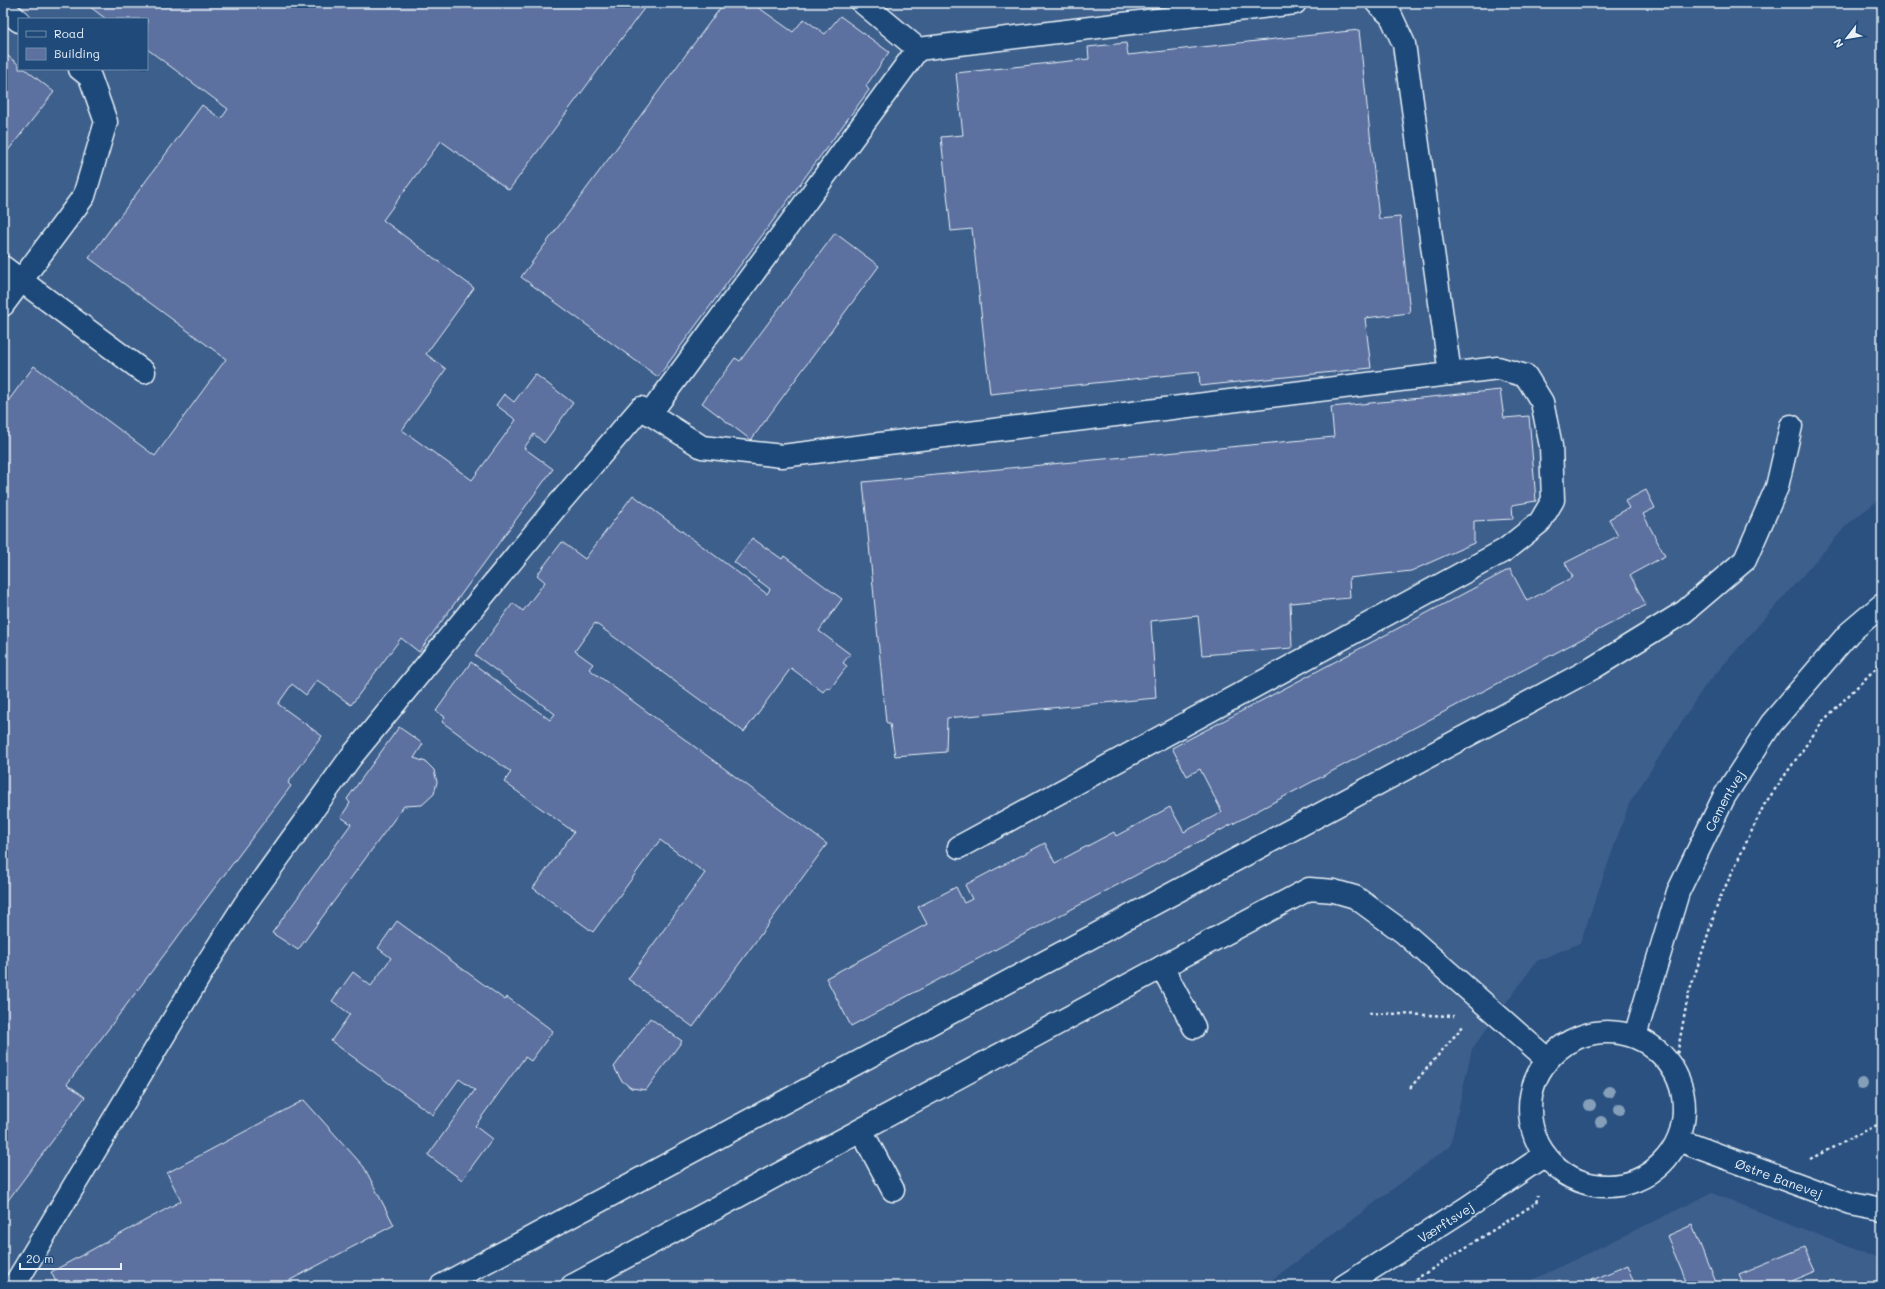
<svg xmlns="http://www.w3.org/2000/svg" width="1885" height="1289" viewBox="0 0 1885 1289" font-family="Mali,sans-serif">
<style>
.built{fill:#3d5e8c;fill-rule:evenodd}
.building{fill:#5c71a0;stroke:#e8f1f8}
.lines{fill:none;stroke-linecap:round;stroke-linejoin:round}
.minor-casing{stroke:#e8f1f8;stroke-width:25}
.path{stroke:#e8f1f8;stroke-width:2.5;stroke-dasharray:3 3;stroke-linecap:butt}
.minor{stroke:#1f4a7a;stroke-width:22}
.tree{fill:#869fb9}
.labels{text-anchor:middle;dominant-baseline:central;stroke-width:3;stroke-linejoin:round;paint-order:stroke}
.street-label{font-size:13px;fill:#e8f1f8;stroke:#1f4a7a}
</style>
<rect width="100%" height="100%" fill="#2b5181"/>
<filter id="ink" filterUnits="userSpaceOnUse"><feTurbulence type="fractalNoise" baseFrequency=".025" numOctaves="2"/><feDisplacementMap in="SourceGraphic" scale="8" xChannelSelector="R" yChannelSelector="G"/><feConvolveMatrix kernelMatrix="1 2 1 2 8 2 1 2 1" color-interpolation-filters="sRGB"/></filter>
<g filter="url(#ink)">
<path class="built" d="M3,3H1882V497L1848,524L1704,687L1629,804L1580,943L1537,961L1472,1049L1450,1146L1264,1286H3ZM19,19H147V69H19Z
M1712,1193L1882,1260V1286H1520Z"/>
<path class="building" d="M85,3H648L509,190L441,141L383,220L474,288L426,354L446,369L402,430L472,480L516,420L496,405L504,394L514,402L535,374L573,403L544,443L534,434L524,448L553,469L419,652L401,638L351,705L317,680L306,695L292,684L278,704L322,736L288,783L291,786L67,1084L85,1097L3,1207V408L34,366L155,456L226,359L89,258L202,105L221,119L228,109L147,49V19H106Z
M724,3H752L793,32L804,19L825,34L840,16L889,52L866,86L869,90L658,377L521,277Z
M1359,30L1379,219L1400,217L1410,313L1365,318L1371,368L1200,386L1199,372L990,394L972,229L951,231L941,137L963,135L956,73L1089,59L1088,47L1126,43L1128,55Z
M3,52L19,65V69H25L54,92L3,157Z
M835,233L879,266L751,440L702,403L735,358L740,361Z
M1500,390L1504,418L1529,416L1536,501L1512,505L1513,519L1474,521V543L1411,571L1349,578L1350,598L1290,603L1292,648L1202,655L1198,616L1151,621L1156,698L947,718L946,752L895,756L890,724L886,722L863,482L1334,437L1331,407Z
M1646,490L1655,508L1643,514L1665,556L1630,575L1646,605L851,1026L826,978L927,924L918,907L956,887L964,903L972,899L965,885L1045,843L1055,863L1114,832L1116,836L1170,807L1184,832L1222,812L1200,769L1187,776L1172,748L1510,569L1527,601L1573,577L1565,563L1618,536L1609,519L1629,508L1625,501Z
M633,495L767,594L770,589L734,562L752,538L782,559L784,556L842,599L819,631L850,654L843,663L847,666L830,689L827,687L823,692L791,668L744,732L595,623L575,651L593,664L589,669L827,844L693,1027L628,979L705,873L660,840L593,932L533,888L574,832L504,782L511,772L442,722L445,717L436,711L471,662L550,720L555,714L475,655L513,603L523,611L545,582L537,575L562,542L585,559Z
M399,727L423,744L414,758L426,762L434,770L437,782L434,794L422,805L404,806L298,950L272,933L351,824L341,817L350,803L347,799Z
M397,921L505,1000L507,997L553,1031L531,1061L525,1057L475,1126L492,1139L462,1180L428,1155L475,1090L459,1079L433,1115L331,1041L350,1014L332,1001L353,972L371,986L391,958L378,948Z
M650,1018L682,1041L646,1090L631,1088L621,1080L614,1067Z
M304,1100L364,1167L394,1225L279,1286H58L51,1272L181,1201L167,1173Z
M1692,1225L1717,1286H1688L1667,1236Z
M1805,1247L1816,1271L1780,1286H1744L1739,1274Z
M1628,1265L1636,1286H1594L1592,1280Z
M1560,1280L1562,1286H1545Z"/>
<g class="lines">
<defs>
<g id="minor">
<path d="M863,3L918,49"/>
<path d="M1377,3L1391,16L1404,44L1450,374"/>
<path d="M3,8L19,21"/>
<path d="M3,267L144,372"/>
<path d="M3,305L84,196L106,122L90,77L80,69"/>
<path d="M650,414L918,49L1295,3"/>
<path d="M1162,967L1194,1027"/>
<circle cx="1607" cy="1109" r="77"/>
<path id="s1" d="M1635,1036L1678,892L1724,797L1771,724L1849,633L1882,605"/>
<path d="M861,1130L893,1190"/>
<path id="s2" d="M1678,1140L1851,1204L1882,1210"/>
<path d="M14,1286L206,965L245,904L351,757L556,507L641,408L702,447L782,456L1498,368L1526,376L1542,402L1551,446L1553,500L1540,522L1505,550L959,847"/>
<path d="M441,1286L1593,668L1684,612L1745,560L1777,487L1791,426"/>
<path d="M572,1286L1162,967L1309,889L1334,891L1355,897L1403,932L1547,1059"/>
<path id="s3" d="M1344,1286L1465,1209L1545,1155"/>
</g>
</defs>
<use href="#minor" class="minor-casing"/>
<path class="path" d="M1369,1013L1454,1016
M1674,1071L1688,996L1719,900L1764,805L1823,721L1882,662
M1410,1088L1464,1025
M1810,1159L1881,1123
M1405,1286L1536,1203L1538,1195"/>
<use href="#minor" class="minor"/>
</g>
<g class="tree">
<circle cx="1862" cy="1084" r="6"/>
<circle cx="1609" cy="1092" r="6"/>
<circle cx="1590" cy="1105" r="6"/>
<circle cx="1620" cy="1109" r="6"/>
<circle cx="1601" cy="1122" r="6"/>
</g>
</g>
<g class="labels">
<g class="street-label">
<text stroke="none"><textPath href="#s1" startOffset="253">Cementvej</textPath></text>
<text stroke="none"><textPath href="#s2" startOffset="108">Østre Banevej</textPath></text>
<text stroke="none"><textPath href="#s3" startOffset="120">Værftsvej</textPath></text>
</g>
</g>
<rect width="1885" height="1289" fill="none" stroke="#1f4a7a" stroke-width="16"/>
<rect x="8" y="8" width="1869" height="1273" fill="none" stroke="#e8f1f8" stroke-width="1.5" filter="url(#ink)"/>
<rect x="18" y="18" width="130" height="52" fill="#1f4a7a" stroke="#6f8dac"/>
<rect x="26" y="31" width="20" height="6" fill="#1f4a7a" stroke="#6f8dac"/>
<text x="54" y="38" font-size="12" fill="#e8f1f8">Road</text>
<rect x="26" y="48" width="20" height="12" fill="#5c71a0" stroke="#6f8dac"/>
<text x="54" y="58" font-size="12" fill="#e8f1f8">Building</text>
<g transform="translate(1847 38) rotate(239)" stroke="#1f4a7a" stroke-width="3" paint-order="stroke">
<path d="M0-3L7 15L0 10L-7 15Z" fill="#e8f1f8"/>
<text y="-6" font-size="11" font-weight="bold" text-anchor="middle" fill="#e8f1f8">N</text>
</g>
<path d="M20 1263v6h101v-6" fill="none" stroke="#e8f1f8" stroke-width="2"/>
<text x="26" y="1263" font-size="12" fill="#e8f1f8" stroke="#1f4a7a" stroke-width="3" paint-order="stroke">20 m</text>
</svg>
